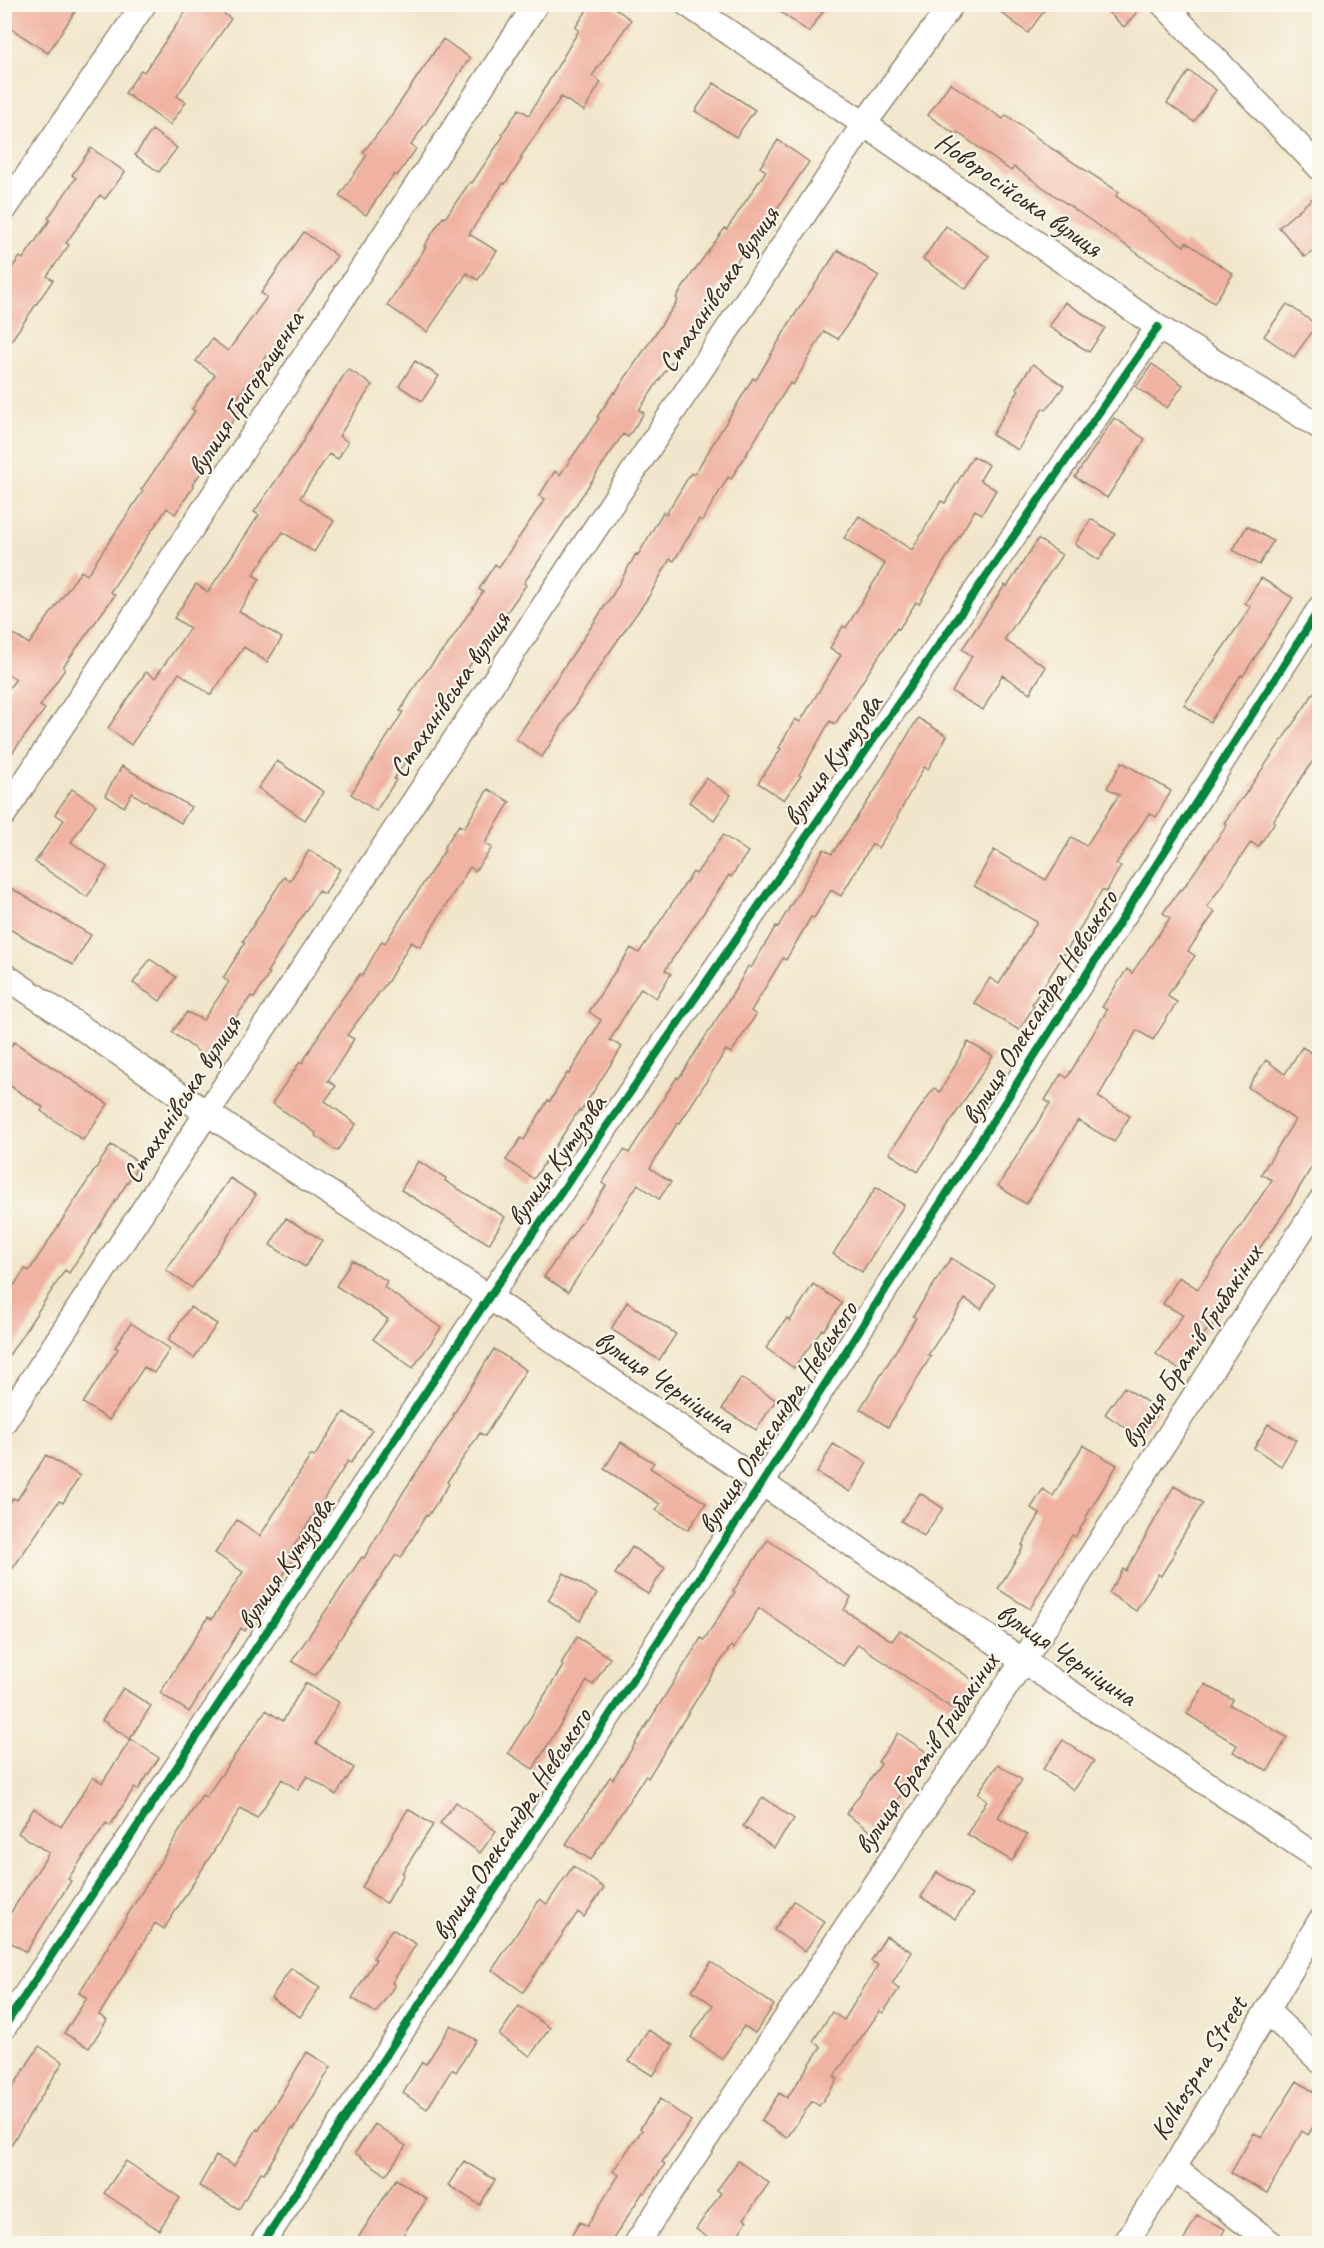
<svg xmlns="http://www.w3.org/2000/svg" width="1324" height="2248" viewBox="0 0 1324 2248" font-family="Caveat,sans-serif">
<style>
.building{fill:#f0b2a2}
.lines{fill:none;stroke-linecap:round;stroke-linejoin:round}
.minor-casing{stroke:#968874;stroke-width:27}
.minor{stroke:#fff;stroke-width:24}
.cycleway-casing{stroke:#fbf7ec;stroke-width:11}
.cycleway{stroke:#00873e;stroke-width:8}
.labels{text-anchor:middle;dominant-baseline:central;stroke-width:4.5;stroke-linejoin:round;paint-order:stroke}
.street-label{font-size:28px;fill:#3b2a1e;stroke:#fbf7ec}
</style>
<rect width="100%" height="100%" fill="#fbf7ec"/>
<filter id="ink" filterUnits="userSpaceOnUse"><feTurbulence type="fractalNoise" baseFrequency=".0167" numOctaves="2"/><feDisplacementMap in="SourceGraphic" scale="12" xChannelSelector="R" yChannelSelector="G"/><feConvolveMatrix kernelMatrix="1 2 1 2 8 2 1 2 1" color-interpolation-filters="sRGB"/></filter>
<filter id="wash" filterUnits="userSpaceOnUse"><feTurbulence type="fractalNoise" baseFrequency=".008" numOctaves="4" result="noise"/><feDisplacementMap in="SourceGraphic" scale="24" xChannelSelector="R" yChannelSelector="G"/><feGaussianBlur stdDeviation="1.35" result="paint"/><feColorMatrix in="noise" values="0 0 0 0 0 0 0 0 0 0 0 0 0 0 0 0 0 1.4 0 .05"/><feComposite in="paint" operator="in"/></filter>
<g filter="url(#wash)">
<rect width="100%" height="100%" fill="#f1e6cb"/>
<g id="blocks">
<path class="building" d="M4,4H80L48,53L4,24Z
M191,4H210L231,19L177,96L186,102L170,125L125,93L141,70L144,72Z
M591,4H609L631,20L592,76L601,82L584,111L561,97L520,158L522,159L505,184L503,183L469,234L497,251L478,280L467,273L427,332L387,305L426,247L424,246L443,217L445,218L470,182L472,183L504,135L502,134L519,109L529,115L579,30L575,28Z
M769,4H828L809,32Z
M990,4H1049L1028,33Z
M1099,4H1144L1124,27Z
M443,39L470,58L411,145L416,149L397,176L394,174L366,215L339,196L367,155L363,152L384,126Z
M1189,71L1216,90L1194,122L1167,103Z
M714,83L755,110L736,137L695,111Z
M950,83L1003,119L1006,115L1051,148L1119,192L1116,196L1184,246L1186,242L1233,274L1214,303L1147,260L1014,167L1011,171L957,132L955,134L928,115Z
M152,130L177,148L159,172L135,155Z
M778,140L809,162L758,236L756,235L728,274L693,326L695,327L639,410L644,413L628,437L623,434L524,583L526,585L467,669L471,673L432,730L428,728L394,779L396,780L376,811L351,794L403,712L400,711L418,682L442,651L443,652L483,592L479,589L495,564L499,567L545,499L539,496L555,471L560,475L599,418L597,417L614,392L615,393L678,300L676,298L696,268L725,228L727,229L766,171L760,167Z
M91,148L125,172L105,199L100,195L66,243L69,245L47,276L53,280L4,351V278L20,257L23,259L50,220L48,218L76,178L72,175Z
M1320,192V244L1305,257L1279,227Z
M946,226L989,256L966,289L923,259Z
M304,232L337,256L288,325L293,329L274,356L269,353L236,400L244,405L215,446L218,449L192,485L194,486L175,514L167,508L110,592L115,595L63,667L65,669L40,706L45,709L4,764V695L16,679L4,672V628L29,644L81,571L87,575L143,491L141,490L195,411L192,409L215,375L196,361L212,339L228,351L267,297L261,293Z
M838,250L879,276L838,339L824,331L793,385L790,383L731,479L728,477L702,521L699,519L674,561L670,559L649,596L606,657L542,757L516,739L613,594L636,554L638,555L663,512L666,514L691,473L694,475L753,378L756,380L790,322Z
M1065,302L1105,328L1089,352L1049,327Z
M1287,304L1317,325L1294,357L1264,336Z
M415,361L439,376L422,401L399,386Z
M1033,364L1064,386L1046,410L1043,408L1018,450L992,435L1019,390L1016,388Z
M1152,364L1183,385L1167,408L1136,387Z
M348,369L372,385L339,436L348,442L338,459L329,454L300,498L334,521L314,552L283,532L253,575L260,579L239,611L282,638L267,662L244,647L211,695L179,673L131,745L108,728L146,672L155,678L190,628L174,618L196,584L208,592L259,515L254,512L305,439L304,438L317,416Z
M1114,418L1145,439L1107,498L1075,477Z
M973,456L989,465L980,480L996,490L982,514L975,510L919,604L916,602L899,629L897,628L835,724L830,721L799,775L801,776L784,800L758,783L781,749L779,748L795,719L800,722L841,655L830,648L843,626L846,628L885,564L844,538L859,516L912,550L941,501L945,503Z
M1091,519L1115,534L1099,560L1075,544Z
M1247,526L1273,541L1259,565L1233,550Z
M1038,539L1062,555L1004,640L1046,667L1030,693L1002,675L983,710L952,692L972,656L962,649L1005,585L1007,587Z
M1261,578L1293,598L1243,676L1241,675L1210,722L1184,705L1251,607L1245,603Z
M1320,684V750L1273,821L1275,822L1258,847L1251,842L1207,907L1215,912L1188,951L1195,956L1167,996L1177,1002L1153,1040L1137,1030L1098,1097L1130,1116L1114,1142L1078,1120L1026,1204L998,1186L1050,1103L1045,1100L1061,1074L1067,1078L1107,1010L1102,1007L1127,969L1132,973L1170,918L1163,913L1180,889L1182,890L1227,825L1224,823L1241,799H1242Z
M918,718L947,736L928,769L924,767L897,817L898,818L878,848L872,844L841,896L831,890L814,918L811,917L786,960L783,958L751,1011L756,1015L731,1053L726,1050L680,1123L678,1122L650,1168L671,1182L659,1199L638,1184L568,1292L544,1277L606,1186L602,1183L624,1150L629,1153L677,1077L679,1078L737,987L748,966L751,968L776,926L778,927L824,849L832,854L874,792Z
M277,761L324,792L305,820L258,788Z
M1122,762L1171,791L1156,817L1149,813L1116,864L1121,866L1106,892L1102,890L1072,942L1032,1004L1034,1006L1019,1030L974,1003L990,978L999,984L1037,922L974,886L994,850L1046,880L1072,837L1086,846L1119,795L1107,788Z
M122,766L191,807L181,823L132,793L124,807L105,795Z
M706,778L731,795L714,820L689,802Z
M72,789L96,805L71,842L107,867L87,897L35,862L64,820L55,814Z
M488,789L510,802L485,843L492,848L475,871L470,867L420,947L411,942L388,981L347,1035L354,1039L328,1081L336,1086L325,1101L356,1124L337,1151L315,1135L316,1133L272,1103L300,1062L302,1063L332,1013L360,974L362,976L382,941L385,943L445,850L443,849L459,825L464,828Z
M723,835L748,852L731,877L729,875L665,970L671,974L656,998L641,988L610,1040L622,1047L581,1111L579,1110L534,1179L506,1160L521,1138L524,1140L548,1100L550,1101L567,1073L569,1074L601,1020L589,1012L608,982L631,948L639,953L693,872L696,874Z
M309,850L340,869L325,894L318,891L267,972L270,973L254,998L251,996L207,1058L172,1032L187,1012L203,1020L229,982L223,978L245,943L243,941L284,877L290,881Z
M4,884L91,935L73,965L4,926Z
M150,959L176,977L160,1001L133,983Z
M14,1042L108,1104L83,1140L41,1111L43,1107L4,1082V1056Z
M968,1042L993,1056L918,1172L889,1153L934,1088L940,1092Z
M1302,1047L1320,1058V1153L1286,1210L1222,1303L1225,1305L1210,1331L1207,1330L1180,1370L1156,1354L1183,1315L1163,1304L1179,1277L1198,1289L1272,1180L1261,1174L1295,1120L1248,1087L1266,1060L1285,1074Z
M111,1145L140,1163L69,1273L65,1270L4,1363V1300L25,1269L29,1271Z
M418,1161L446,1178L445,1181L505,1217L489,1244L401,1190Z
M230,1178L256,1195L192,1288L166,1270Z
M876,1187L904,1205L862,1272L833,1254Z
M286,1218L322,1240L305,1267L270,1245Z
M951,1258L995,1285L981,1309L965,1299L928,1355L931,1356L888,1427L860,1409L916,1318L913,1316Z
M352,1260L387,1281L384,1287L441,1328L413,1368L373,1339L388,1319L336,1286Z
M813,1284L842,1303L824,1330L822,1329L794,1368L766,1348L787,1318L790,1321Z
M627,1302L676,1334L659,1360L611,1329Z
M190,1307L217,1324L194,1358L168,1340Z
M131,1323L170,1349L154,1373L144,1367L109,1420L83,1403L118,1349L115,1347Z
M494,1349L526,1370L485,1436L480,1433L447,1482L449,1484L428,1516L426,1515L401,1558L396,1555L315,1676L292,1661L362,1557L364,1558L404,1491L454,1416L453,1415Z
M741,1378L776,1400L756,1430L722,1409Z
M1124,1387L1159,1410L1141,1438L1105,1414Z
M344,1412L372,1430L351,1463L348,1461L288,1555L294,1559L245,1631L241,1628L189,1712L160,1693L208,1617L212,1619L243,1572L215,1553L237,1520L260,1536L311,1455L314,1457Z
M1268,1424L1296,1440L1281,1466L1254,1448Z
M621,1442L654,1463L650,1468L706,1503L688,1530L656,1510L660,1504L604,1469Z
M833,1444L867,1463L850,1492L817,1473Z
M1083,1445L1117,1465L1086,1517L1087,1518L1075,1537L1072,1535L1030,1609L998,1589L1024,1546L1022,1545L1040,1514L1031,1508L1043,1489L1053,1496Z
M46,1455L80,1476L63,1503L59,1501L4,1581V1512L13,1498L17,1500Z
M1174,1486L1203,1503L1174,1550L1176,1551L1161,1576L1158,1574L1136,1611L1109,1593L1123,1569L1126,1571Z
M920,1493L943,1508L924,1536L901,1521Z
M768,1540L851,1597L844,1610L892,1641L900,1630L977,1683L957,1712L858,1644L843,1666L759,1608L734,1648L731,1646L706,1684L648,1778L645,1776L591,1860L566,1844L610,1777L613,1779L701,1638L704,1640L735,1592L733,1591Z
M632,1547L665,1568L648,1594L615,1574Z
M564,1573L597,1594L580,1621L548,1600Z
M577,1637L610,1658L593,1685L587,1681L533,1769L508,1753L563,1666L561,1664Z
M305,1683L339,1702L316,1743L354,1768L336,1795L307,1776L298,1790L282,1779L257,1818L241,1808L164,1929L155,1923L99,2015L107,2020L89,2048L64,2033L87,1998L79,1993L202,1795L206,1797L266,1710L283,1721Z
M1205,1684L1233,1700L1230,1705L1287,1737L1268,1771L1233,1752L1237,1745L1187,1714Z
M123,1688L151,1706L130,1739L102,1720Z
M898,1733L929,1754L894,1805L897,1807L877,1836L846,1814L881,1764L878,1762Z
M131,1739L159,1758L138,1790L134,1788L110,1826L106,1823L68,1879L71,1881L26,1952L4,1938V1923L49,1853L18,1833L34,1808L61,1827L93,1777L102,1783Z
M1063,1740L1094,1761L1074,1790L1043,1769Z
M998,1764L1022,1780L998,1817L1027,1835L1012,1861L967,1834L987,1800L978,1793Z
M763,1797L794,1819L774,1848L743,1826Z
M456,1802L496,1831L480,1853L440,1823Z
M408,1809L433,1825L402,1873L404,1874L386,1903L362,1887Z
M573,1866L604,1888L584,1917L578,1912L523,1992L492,1970L540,1899L547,1904Z
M937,1872L972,1895L955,1919L921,1897Z
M794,1901L825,1922L805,1951L774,1930Z
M392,1929L416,1944L392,1983L395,1985L376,2013L352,1998L376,1959L373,1958Z
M886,1936L912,1952L892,1984L899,1989L883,2013L880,2011L834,2076L838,2079L819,2106L812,2101L787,2138L761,2121L779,2093L787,2098L821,2047L813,2041L832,2012L844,2020L878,1965L871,1961Z
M711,1962L774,2005L755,2033L744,2026L722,2059L691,2037L713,2005L692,1990Z
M291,1968L320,1987L300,2017L271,1998Z
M519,2006L550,2028L530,2056L499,2035Z
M451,2025L476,2040L456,2072L452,2069L427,2109L403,2093L422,2062L426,2064Z
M648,2030L673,2045L653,2076L629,2061Z
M39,2046L63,2062L4,2156V2101Z
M307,2052L331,2067L294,2129L292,2128L264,2173L261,2172L239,2209L199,2186L216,2156L234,2166L257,2129L259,2130Z
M1297,2081L1320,2096V2116L1308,2135L1302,2131L1267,2193L1231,2173L1254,2133L1262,2137Z
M660,2099L691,2121L662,2162L665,2164L645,2193L643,2192L611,2242L612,2244H566L580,2222L587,2226L619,2175L613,2171L642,2130L640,2128Z
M375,2124L406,2146L386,2175L355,2153Z
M126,2161L180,2198L159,2230L104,2193Z
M464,2161L495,2180L480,2205L448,2185Z
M738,2161L769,2183L744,2219L747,2221L732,2244H717L696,2229L721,2193L717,2190Z
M396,2179L427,2199L397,2244H354Z
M1197,2215L1225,2229L1217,2244H1182Z"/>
</g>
</g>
<g filter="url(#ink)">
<use href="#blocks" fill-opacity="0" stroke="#968874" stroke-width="1.5"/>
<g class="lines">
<defs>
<path id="minor" d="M687,4L864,124L1158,327L1320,427
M1163,4L1320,168
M4,210L144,4
M4,814L536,4
M4,975L207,1113L489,1297L1023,1661L1320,1859
M4,1422L207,1113L864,124L952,4
M1267,2011L1320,2061
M4,2027L489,1297L1158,327
M1174,2168L1272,2244
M262,2244L762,1483L1320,608
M636,2244L1023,1661L1320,1202
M1125,2244L1174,2168L1320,1921"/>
</defs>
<use href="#minor" class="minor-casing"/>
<use href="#minor" class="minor"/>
<defs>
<path id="cycleway" d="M4,2027L489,1297L1158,327
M262,2244L762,1483L1320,608"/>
</defs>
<use href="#cycleway" class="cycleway-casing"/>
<use href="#cycleway" class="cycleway"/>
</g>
</g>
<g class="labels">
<g class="street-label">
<text transform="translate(1019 194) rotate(35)">Новоросійська вулиця</text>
<text transform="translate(718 289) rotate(-56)">Стаханівська вулиця</text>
<text transform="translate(245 393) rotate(-57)">вулиця Григоращенка</text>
<text transform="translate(449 694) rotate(-56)">Стаханівська вулиця</text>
<text transform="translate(832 760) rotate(-55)">вулиця Кутузова</text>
<text transform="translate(1039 1007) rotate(-58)">вулиця Олександра Невського</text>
<text transform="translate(181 1099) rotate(-57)">Стаханівська вулиця</text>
<text transform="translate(556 1160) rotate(-55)">вулиця Кутузова</text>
<text transform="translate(1191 1346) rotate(-57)">вулиця Братів Грибакіних</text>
<text transform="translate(665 1381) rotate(34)">вулиця Черніцина</text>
<text transform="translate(777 1417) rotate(-57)">вулиця Олександра Невського</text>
<text transform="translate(285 1563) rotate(-56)">вулиця Кутузова</text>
<text transform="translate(1067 1654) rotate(34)">вулиця Черніцина</text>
<text transform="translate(926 1753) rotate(-56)">вулиця Братів Грибакіних</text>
<text transform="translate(511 1824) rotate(-57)">вулиця Олександра Невського</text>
<text transform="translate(1198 2068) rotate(-59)">Kolhospna Street</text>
</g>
</g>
<rect width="1324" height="2248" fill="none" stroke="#fbf7ec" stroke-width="24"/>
</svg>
